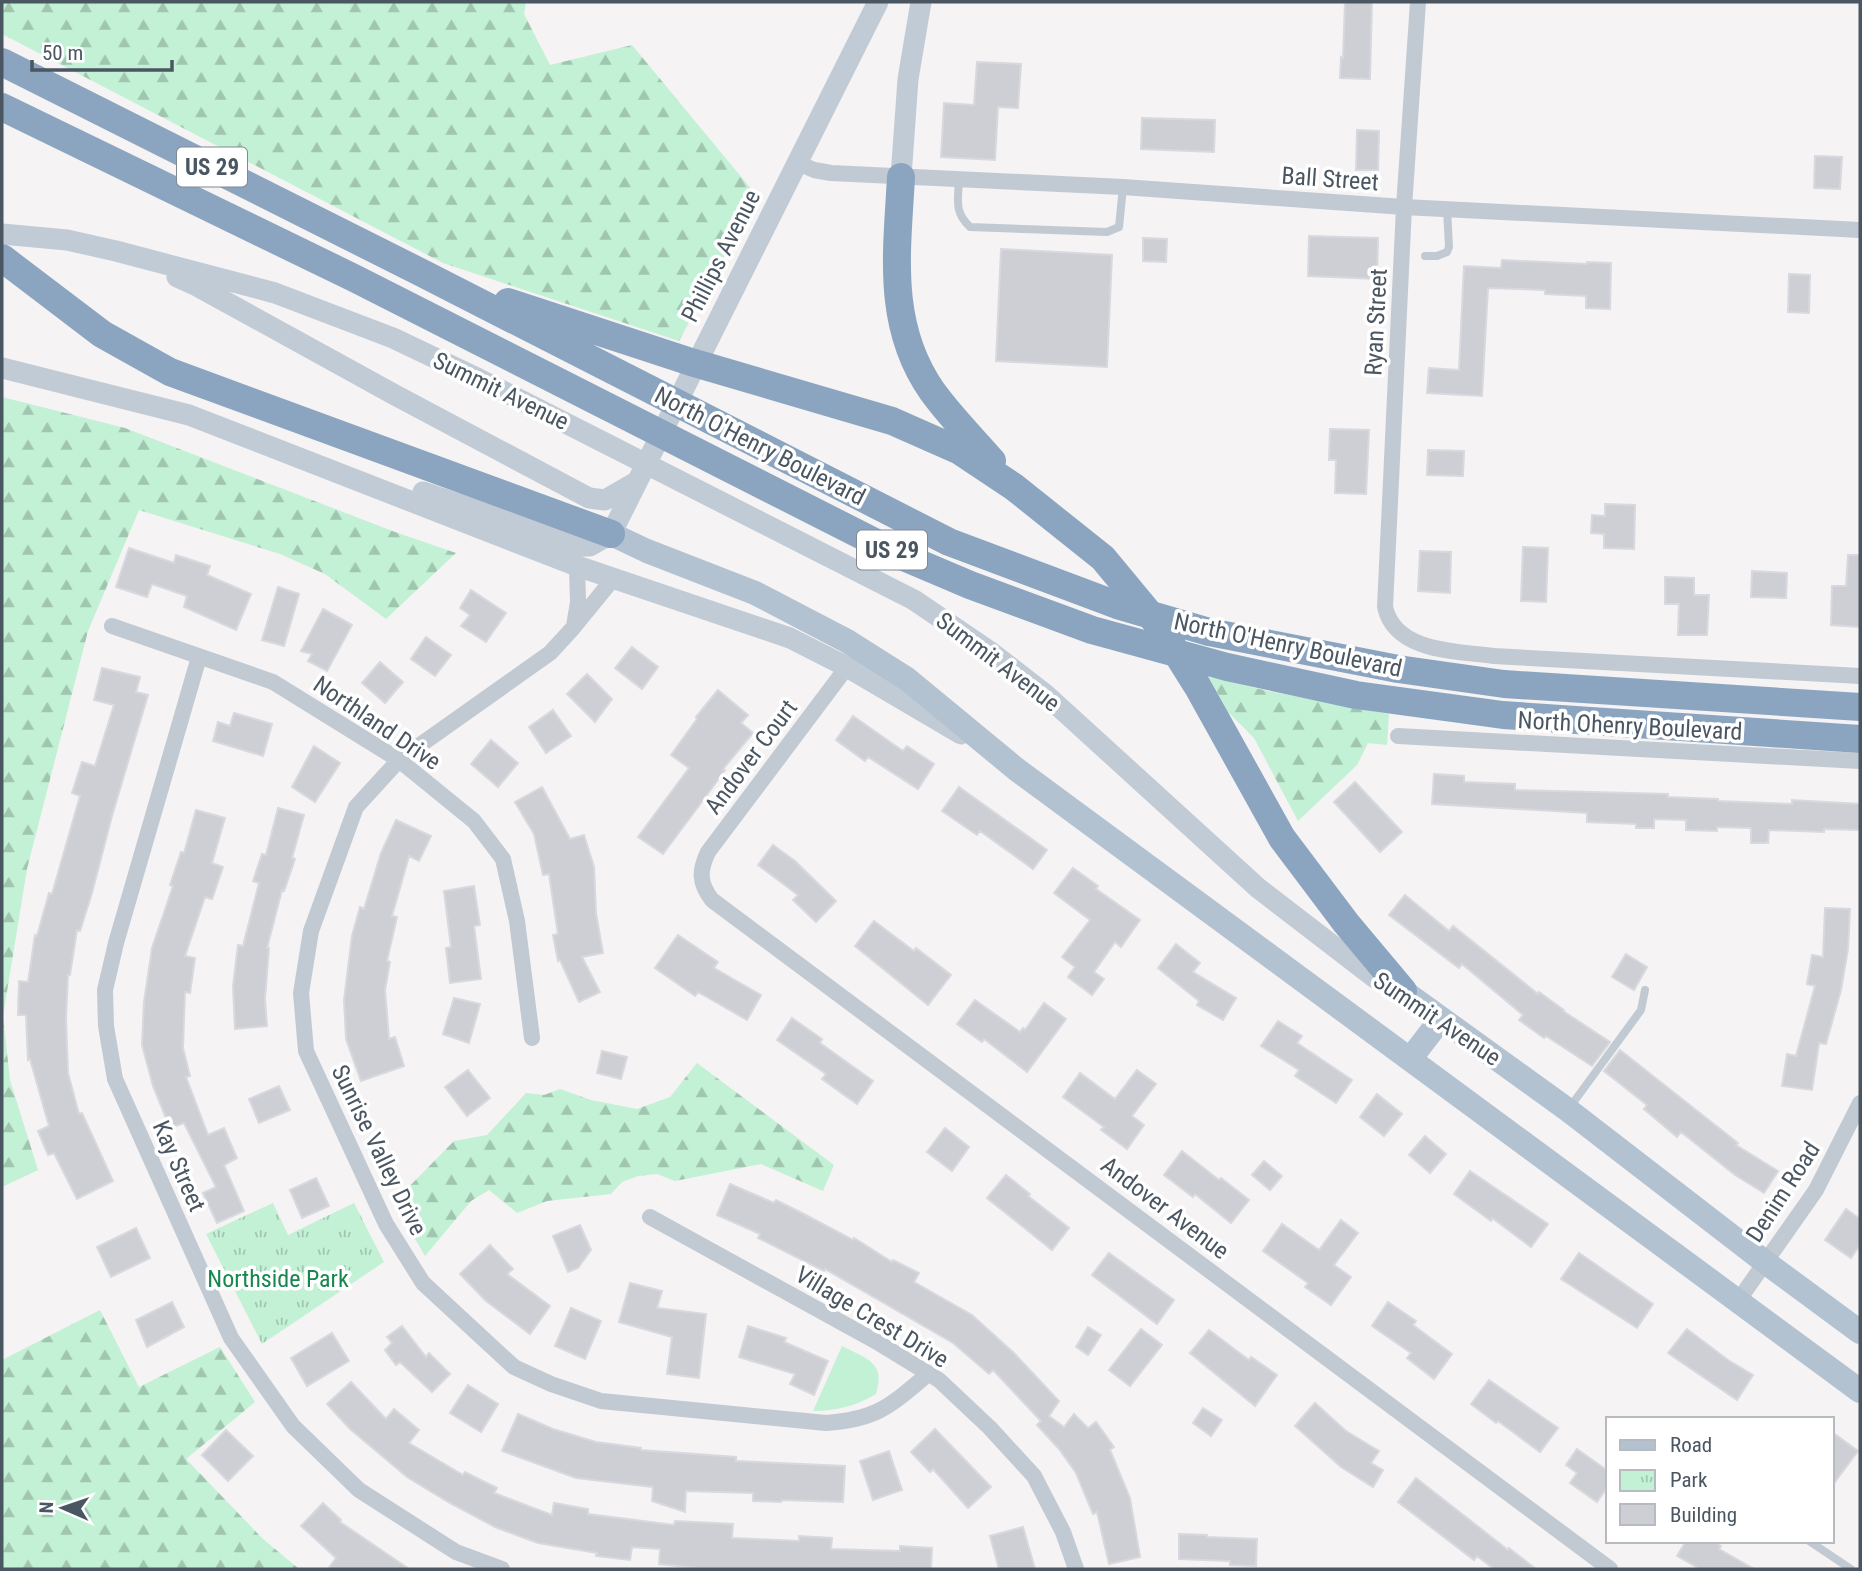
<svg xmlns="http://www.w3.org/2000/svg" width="1862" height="1571" viewBox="0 0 1862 1571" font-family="'Roboto Condensed',sans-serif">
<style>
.grass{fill:#c3f1d5}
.forest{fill:url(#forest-firs)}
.park{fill:url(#park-tufts)}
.building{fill:#cdcfd5;stroke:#d7d9de;stroke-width:2}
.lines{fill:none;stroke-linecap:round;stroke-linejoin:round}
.lane{stroke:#c1cad2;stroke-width:8}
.street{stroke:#c1cad2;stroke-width:16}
.secondary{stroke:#c1cbd6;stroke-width:21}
.primary{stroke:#b3c2d1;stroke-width:24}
.highway{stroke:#8ba5c1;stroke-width:28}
.labels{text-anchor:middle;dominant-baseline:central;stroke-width:7;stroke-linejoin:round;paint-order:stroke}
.shield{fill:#fff;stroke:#808990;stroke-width:2}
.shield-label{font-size:23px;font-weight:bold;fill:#4a5661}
.street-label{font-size:24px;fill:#4a5661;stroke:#fff}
.park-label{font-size:24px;fill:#17864f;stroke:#fff}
</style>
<defs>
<pattern id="forest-firs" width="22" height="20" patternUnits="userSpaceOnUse" patternTransform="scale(1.75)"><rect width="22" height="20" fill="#c3f1d5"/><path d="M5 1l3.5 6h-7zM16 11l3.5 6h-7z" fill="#a0c6b0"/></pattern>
<pattern id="park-tufts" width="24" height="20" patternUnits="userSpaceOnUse" patternTransform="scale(1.75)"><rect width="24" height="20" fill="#c3f1d5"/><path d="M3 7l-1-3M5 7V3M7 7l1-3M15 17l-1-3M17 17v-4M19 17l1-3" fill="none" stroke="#a0c6b0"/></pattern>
</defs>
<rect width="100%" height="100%" fill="#f5f3f3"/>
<path class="grass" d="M842,1346C867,1359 886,1362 876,1394C856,1406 836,1411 813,1411Z"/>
<path class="forest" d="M2,2H526L524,14L550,65L632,45L757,196L679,341L443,263L2,34Z
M2,397L125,428L395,532L456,553L386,619L325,574L280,554L139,510L88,631L27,869L3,1016L10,1080L38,1170L2,1187Z
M1209,677L1268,691L1389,714L1387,745L1368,743L1357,765L1298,821L1254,738L1228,712Z
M697,1063L834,1165L823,1191L761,1164L675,1181L657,1174L638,1176L622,1182L611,1194L547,1201L517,1213L489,1190L471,1201L425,1256L394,1202L454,1141L487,1135L526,1093L544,1095L560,1089L591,1100L637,1109L670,1097Z
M100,1310L139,1387L220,1347L255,1402L186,1459L263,1539L299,1569H2V1360Z"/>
<path class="park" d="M273,1203L288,1235L354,1203L384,1262L262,1344L206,1234Z"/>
<path class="building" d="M1345,2H1372L1370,79L1340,78L1341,57L1343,58Z
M977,62L1021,64L1018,108L998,107L995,160L941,157L944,103L974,105Z
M1142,118L1215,120L1214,152L1141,149Z
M1357,130L1379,131L1378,170H1356Z
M1815,156L1842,157L1840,189L1814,188Z
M1309,236L1378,238L1377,279L1308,276Z
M1143,238L1167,239L1166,262L1143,261Z
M1001,249L1112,255L1107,367L996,361Z
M1502,260L1587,264V262L1611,263L1610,309L1586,308V296L1545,294V290L1488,288L1482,396L1427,393L1429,368L1459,370L1464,266L1501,268Z
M1789,274L1810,275L1809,313L1788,312Z
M1330,429L1369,430L1366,494L1335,493L1336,460H1329Z
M1428,450L1464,451L1463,476L1427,475Z
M1605,504L1635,505L1634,549L1604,548V534L1591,533L1592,515L1605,516Z
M1523,547L1548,548L1546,602L1521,601Z
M129,548L174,563L176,555L210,566L207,575L251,594L236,630L184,607L187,596L152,584L147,597L116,587Z
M1420,551L1451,552L1450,593L1418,591Z
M1848,555H1860V627L1831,625L1832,586H1846Z
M1752,571L1787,573L1786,598L1751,597Z
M1665,577L1694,578V595H1709L1707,635H1678L1679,604H1665Z
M278,587L299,594L284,646L262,640Z
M471,590L506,613L486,642L461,626L470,615L460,608Z
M323,609L352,625L327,671L308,661L312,654L301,651Z
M426,637L451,655L435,676L411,659Z
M632,647L658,667L642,689L615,668Z
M380,662L403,682L385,703L362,683Z
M102,668L140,677L136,692L148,695L112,816L92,893L80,931L77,930L70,975H68L66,1018L68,1073L79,1114L82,1113L113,1181L77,1199L54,1153L48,1155L38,1131L49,1126L30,1059L28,1060L26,1015H18L19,981L28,982L35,935L37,936L49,893L52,894L80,796L72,793L82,762L95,766L114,705L94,700Z
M587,674L612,699L595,722L567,694Z
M718,690L748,715L741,723L753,733L723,769L725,770L707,795L663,854L638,837L689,768L671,755L697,719L696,717Z
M553,710L571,736L546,753L529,727Z
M234,713L272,724L263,756L213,741L218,722L230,726Z
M853,716L903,751L907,746L934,764L918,789L868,757L865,761L836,740Z
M491,740L518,763L498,787L471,764Z
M314,746L340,763L315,802L292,787Z
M1434,774L1464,776V782L1515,784V790L1668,794V797L1718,799V801L1792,804V800L1860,804V830L1824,829V832L1769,830L1768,843H1751V828L1717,827V831L1686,830V820L1654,819V828H1636V824L1587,822V813L1432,804Z
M1355,782L1402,832L1380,852L1334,802Z
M542,787L570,839L584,835L594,867L596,913L603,953L582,957L600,992L579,1002L560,960L558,961L553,935L558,934L549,874L543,875L534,834L515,802Z
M959,787L1047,850L1033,869L980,831L977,835L942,811Z
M278,808L304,815L292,858L295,859L284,891L282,890L267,948H269L265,999L267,1026L235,1029L233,986L238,945L243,946L259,883L253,881L262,854L266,855Z
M196,810L225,818L212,863L223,867L212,899L205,897L185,956L195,958L190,993L185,992L183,1048L190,1076L186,1077L208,1135L224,1128L237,1158L224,1165L244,1211L217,1223L203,1193L216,1187L184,1123L170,1128L153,1086L142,1045L144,1002L152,948L173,886L170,885L181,852L184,853Z
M396,820L431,836L419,861L409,856L392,916L397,917L387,961L390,962L385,990L389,1039L395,1037L404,1066L361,1081L346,1039L344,1000L352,936L360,907L364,909L381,853Z
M773,845L795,861L836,901L816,922L793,900L798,895L758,865Z
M1073,868L1098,886L1096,889L1140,920L1121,947L1115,942L1094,972L1104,979L1092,995L1068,977L1075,967L1062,957L1090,920L1054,893Z
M474,886L480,925L474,926L481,979L450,983L446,948L451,947L444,891Z
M1405,895L1449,931L1453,926L1538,994L1539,992L1564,1010L1563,1011L1610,1042L1592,1066L1546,1036L1544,1038L1519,1020L1523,1015L1462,964L1459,968L1389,915Z
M1825,908L1850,909L1848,949L1841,990L1826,1044L1819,1043L1812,1090L1782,1086L1787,1054L1796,1056L1815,986L1807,984L1812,955L1823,957Z
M874,921L914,951L916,948L951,975L928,1005L855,946Z
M678,935L718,962L714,968L761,995L747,1020L698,992L695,996L655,968Z
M1176,944L1200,963L1193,972L1236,998L1223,1020L1197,1005L1199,1001L1158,968Z
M1626,954L1647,967L1634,990L1612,977Z
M454,998L480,1004L469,1043L443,1034Z
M975,1000L1020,1032L1023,1028L1025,1030L1044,1003L1066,1019L1027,1072L984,1039L982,1042L957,1024Z
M792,1018L822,1039L820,1043L873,1081L857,1104L822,1079L826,1074L777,1040Z
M1278,1021L1302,1036L1297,1043L1352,1080L1336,1103L1295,1076L1299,1070L1261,1046Z
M1620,1050L1738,1143L1736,1145L1778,1171L1764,1193L1735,1175L1681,1132L1677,1137L1644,1109L1647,1105L1604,1071Z
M602,1051L627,1057L621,1079L597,1073Z
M468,1070L490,1098L467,1116L445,1087Z
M1137,1070L1156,1084L1132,1116L1144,1125L1127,1149L1101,1130L1104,1127L1063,1097L1080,1073L1115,1099Z
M279,1086L290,1110L259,1123L249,1099Z
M1377,1094L1402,1114L1384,1136L1360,1117Z
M945,1128L969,1147L952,1171L927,1152Z
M1425,1136L1446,1154L1430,1173L1409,1155Z
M1182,1151L1219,1180L1221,1178L1249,1200L1231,1223L1195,1194L1193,1197L1164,1175Z
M1264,1161L1282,1176L1270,1190L1252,1175Z
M1470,1171L1548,1224L1531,1247L1492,1218L1491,1221L1454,1194Z
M1006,1175L1030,1194L1028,1196L1069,1228L1052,1250L987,1198Z
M316,1178L329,1206L302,1218L290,1190Z
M730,1184L774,1203L776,1200L798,1211L853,1240L854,1238L892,1262L893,1260L919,1273L914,1282L972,1315L1014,1353L1059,1401L1049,1416L1064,1427L1074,1414L1088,1428L1096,1422L1114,1447L1110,1450L1130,1498L1140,1557L1109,1564L1097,1512L1093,1514L1076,1473L1059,1449L1037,1425L1041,1421L993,1370L989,1374L953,1343L825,1269L824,1271L758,1238L760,1234L717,1215Z
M1846,1209L1860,1219V1245L1851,1258L1825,1240Z
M1341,1220L1358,1233L1334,1265L1351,1277L1331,1305L1305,1287L1308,1283L1263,1251L1282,1224L1319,1250Z
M580,1225L591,1250L578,1268L568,1272L553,1236Z
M136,1228L150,1258L111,1277L97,1247Z
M490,1245L513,1269L507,1274L550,1306L530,1334L486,1301L460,1274Z
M1109,1253L1174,1300L1157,1324L1092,1275Z
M1579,1253L1653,1304L1637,1328L1561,1279Z
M630,1283L662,1291L657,1308L706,1314L699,1378L667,1374L672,1337L619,1322Z
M172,1302L184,1327L147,1347L136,1320Z
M1388,1302L1416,1321L1413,1325L1452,1354L1434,1379L1407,1358L1411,1353L1372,1326Z
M571,1308L601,1321L585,1359L555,1346Z
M402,1326L426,1357L429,1353L450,1374L432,1392L400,1362L396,1365L385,1350L392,1343L387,1337Z
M748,1326L786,1338L784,1342L828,1361L814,1395L790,1384L795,1374L739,1357Z
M1088,1327L1101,1335L1088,1355L1076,1347Z
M1141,1329L1162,1345L1130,1386L1109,1370Z
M1687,1329L1728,1360L1753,1375L1737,1400L1668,1353Z
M1209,1330L1249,1360L1251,1357L1277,1375L1255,1406L1190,1353Z
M332,1333L349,1361L307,1386L291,1358Z
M1489,1380L1558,1428L1540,1452L1498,1421L1496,1423L1471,1404Z
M351,1382L386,1419L394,1409L419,1430L409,1443L463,1475L465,1472L497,1488L494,1493L552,1515L554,1503L588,1509V1514L674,1525L675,1521L733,1524L732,1538L799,1541V1536L832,1538L831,1549L900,1551V1546L932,1548L931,1569L697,1568L659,1564L660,1549L632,1547L630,1560L596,1556L597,1553L538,1543L495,1527L448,1502L407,1477L350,1429L327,1404Z
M468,1385L498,1404L481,1432L450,1413Z
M1315,1403L1346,1431L1379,1451L1371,1463L1383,1470L1373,1487L1341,1467L1295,1426Z
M1203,1408L1222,1420L1211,1436L1193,1423Z
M518,1414L553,1429L596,1442L641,1448V1450L736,1457V1461L845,1466L843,1502L782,1500L781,1502L753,1501V1493L686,1491L685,1512L652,1501L653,1487L576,1478L502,1451Z
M935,1429L991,1487L968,1508L933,1469L930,1472L911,1452Z
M226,1430L253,1456L228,1481L202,1455Z
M1832,1432L1858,1451L1832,1486Z
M1577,1449L1608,1471V1486L1597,1502L1570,1483L1577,1473L1566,1465Z
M889,1451L902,1490L873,1500L860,1461Z
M1416,1478L1508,1550L1509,1548L1536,1569H1494L1477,1556L1474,1560L1398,1502Z
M323,1503L341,1520L340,1522L409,1569H328L336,1558L301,1526Z
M1023,1527L1035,1569H999L990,1536Z
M1179,1534L1207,1535V1537L1257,1539L1256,1566L1230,1565V1561L1179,1559Z
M1686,1541H1713L1721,1546L1719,1549L1754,1569H1700L1677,1556Z"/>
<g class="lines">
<path class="lane" d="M959,180C958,200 954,212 970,227L1107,232L1119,227L1123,187
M1425,256H1437L1447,252L1449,247L1447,209
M1570,1107L1641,1010L1645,990
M1809,1541L1851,1569"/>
<path class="street" d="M1418,2L1404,207L1385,607C1395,652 1456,651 1494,656L1860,676
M798,163L814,170L831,173L1123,187L1404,207L1860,230
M613,579L573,628L550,653L399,760L356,807L311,931L301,993L306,1051L386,1224L423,1283L514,1367L551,1384L601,1401L826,1423C878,1419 890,1406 928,1374
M112,626L273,682L399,760L474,821L503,859L517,921L532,1038
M574,626L578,602L577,566
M199,657L116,943L105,990L106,1026L115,1079L231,1338L293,1426L359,1490L456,1552L502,1569
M847,667L708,852C699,871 699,883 712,900L1610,1569
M1398,736L1860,761
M650,1217L877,1342L939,1380L990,1428L1034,1476L1063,1532L1076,1569
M1738,1301L1816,1190L1860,1103"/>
<path class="secondary" d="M901,177L908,79L921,2
M2,234L67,240L116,251L275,293L393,338L479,379L914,600L992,653L1045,694L1258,888L1375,978L1398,989
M177,277L197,286L395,395L589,498L605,500L636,482
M2,368L189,415L577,566L790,638L847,667L961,734
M423,492L583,546H590L611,534L878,2"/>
<path class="primary" d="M611,534L647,551L755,593L847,641L907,679L1016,769L1860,1391
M1403,991L1568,1110L1765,1262L1860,1332
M1411,1058L1441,1019"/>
<path class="highway" d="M2,62L422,273L949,542L1117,605L1209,632L1398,669L1504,684L1860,707
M2,107L354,278L904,557L970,585L1092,630L1227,667L1356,695L1503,715L1860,739
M901,177C897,252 886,325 932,391C950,416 972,438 992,461
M2,258L102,334L170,372L611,534
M508,302L691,362L892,421L960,451L1014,487L1103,558L1161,628L1198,687L1282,838L1346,923L1403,991"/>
</g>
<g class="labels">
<g class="shield">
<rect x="177" y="147.5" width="70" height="39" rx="5"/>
<rect x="857" y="530.5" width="70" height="39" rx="5"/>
</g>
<g class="shield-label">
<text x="212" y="167">US 29</text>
<text x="892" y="550">US 29</text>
</g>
<g class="street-label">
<text transform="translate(1330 179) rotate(4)">Ball Street</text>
<text transform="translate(721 256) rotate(-63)">Phillips Avenue</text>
<text transform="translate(1376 322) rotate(-87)">Ryan Street</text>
<text transform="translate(501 391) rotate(26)">Summit Avenue</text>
<text transform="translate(760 446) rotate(27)">North O'Henry Boulevard</text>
<text transform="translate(1288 645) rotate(12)">North O'Henry Boulevard</text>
<text transform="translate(998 662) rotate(37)">Summit Avenue</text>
<text transform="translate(377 723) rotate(34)">Northland Drive</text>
<text transform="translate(1630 726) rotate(3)">North Ohenry Boulevard</text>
<text transform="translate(751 757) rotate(-53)">Andover Court</text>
<text transform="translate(1437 1019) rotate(34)">Summit Avenue</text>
<text transform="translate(379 1150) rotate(64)">Sunrise Valley Drive</text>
<text transform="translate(179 1166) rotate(66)">Kay Street</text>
<text transform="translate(1783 1192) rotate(-57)">Denim Road</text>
<text transform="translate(1165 1208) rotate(37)">Andover Avenue</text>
<text transform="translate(872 1317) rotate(31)">Village Crest Drive</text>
</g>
<g class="park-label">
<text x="278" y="1279">Northside Park</text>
</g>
</g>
<rect width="1862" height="1571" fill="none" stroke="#4a5661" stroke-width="7"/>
<rect x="1606" y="1417" width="228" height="126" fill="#ffffff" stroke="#b7bbc0" stroke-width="2"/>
<rect x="1620" y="1440" width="35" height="10" fill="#b3c2d1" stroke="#b7bbc0" stroke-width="2"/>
<text x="1670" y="1452" font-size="21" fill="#4a5661">Road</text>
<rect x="1620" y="1470" width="35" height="21" fill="url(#park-tufts)" stroke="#b7bbc0" stroke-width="2"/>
<text x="1670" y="1487" font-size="21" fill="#4a5661">Park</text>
<rect x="1620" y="1504" width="35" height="21" fill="#cdcfd5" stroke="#b7bbc0" stroke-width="2"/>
<text x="1670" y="1522" font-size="21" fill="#4a5661">Building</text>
<g transform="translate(63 1508) rotate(272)" stroke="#ffffff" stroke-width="5" paint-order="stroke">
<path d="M0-5L12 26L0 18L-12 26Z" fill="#4a5661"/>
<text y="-10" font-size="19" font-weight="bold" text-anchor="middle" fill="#4a5661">N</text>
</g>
<path d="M32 60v10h140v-10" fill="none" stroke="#4a5661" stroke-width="3.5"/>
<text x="42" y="60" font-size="21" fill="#4a5661" stroke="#ffffff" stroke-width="5" paint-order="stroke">50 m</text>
</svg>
